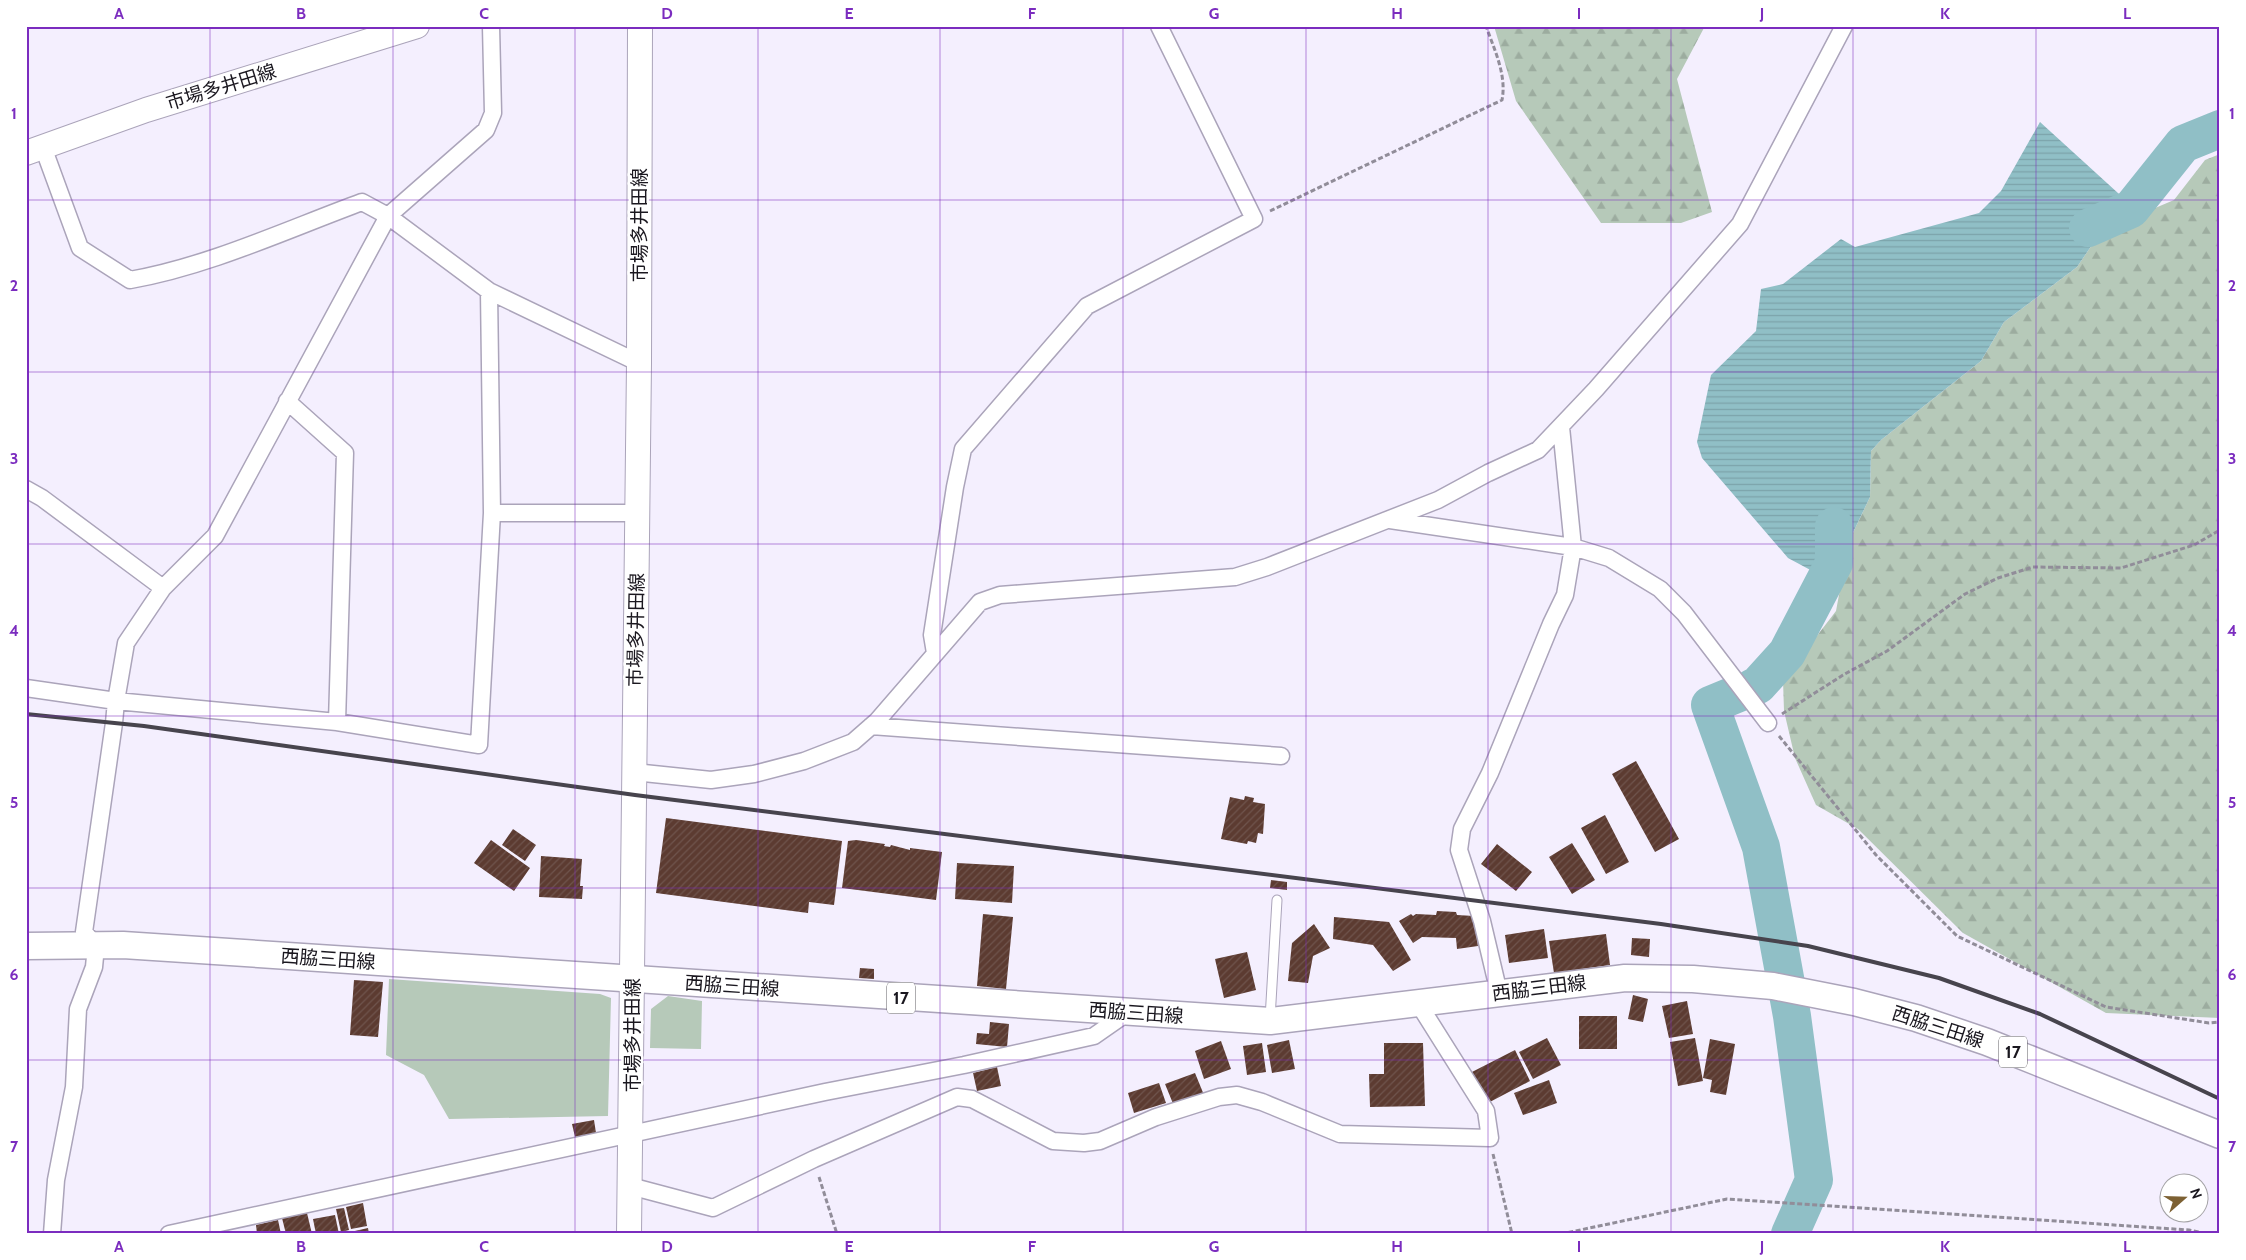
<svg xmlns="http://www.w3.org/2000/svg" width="2246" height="1260" viewBox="0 0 2246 1260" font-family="Cabin,'Noto Sans JP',sans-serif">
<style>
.grass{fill:#b6c9b9}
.forest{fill:url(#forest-firs)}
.water{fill:url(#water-rules)}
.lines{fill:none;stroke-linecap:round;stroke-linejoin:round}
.river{stroke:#90bfc6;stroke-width:38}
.building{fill:url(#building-hatch)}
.lane-casing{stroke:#aba4ba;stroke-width:11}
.street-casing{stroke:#aba4ba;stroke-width:19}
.secondary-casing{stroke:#aba4ba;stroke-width:26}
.primary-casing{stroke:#aba4ba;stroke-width:29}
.path{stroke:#918d99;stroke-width:3;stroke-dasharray:5 2.5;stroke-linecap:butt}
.lane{stroke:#fff;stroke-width:9}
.street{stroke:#fff;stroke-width:16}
.secondary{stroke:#fff;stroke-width:24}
.primary{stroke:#fff;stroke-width:26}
.rail{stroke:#47444d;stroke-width:4}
.grid{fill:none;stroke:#7b2cbf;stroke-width:1;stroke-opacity:0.55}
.labels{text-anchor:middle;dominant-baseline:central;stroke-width:5;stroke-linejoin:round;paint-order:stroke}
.shield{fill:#fff;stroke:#5f5d62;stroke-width:1}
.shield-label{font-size:18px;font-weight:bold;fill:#1a171f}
.street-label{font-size:19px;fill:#1a171f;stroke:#fff}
.neatline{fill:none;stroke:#7b2cbf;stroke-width:2}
.grid-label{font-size:16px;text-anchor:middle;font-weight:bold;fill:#7b2cbf}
</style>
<defs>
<pattern id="forest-firs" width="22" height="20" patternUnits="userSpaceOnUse" patternTransform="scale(1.25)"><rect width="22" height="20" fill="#b6c9b9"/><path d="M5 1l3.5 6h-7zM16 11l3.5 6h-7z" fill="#9cac9f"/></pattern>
<pattern id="water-rules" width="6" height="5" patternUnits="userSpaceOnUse" patternTransform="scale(1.25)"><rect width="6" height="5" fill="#90bfc6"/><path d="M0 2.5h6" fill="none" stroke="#7ca3aa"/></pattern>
<pattern id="building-hatch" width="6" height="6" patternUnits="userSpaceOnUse" patternTransform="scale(1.25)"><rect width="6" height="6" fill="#5c3b31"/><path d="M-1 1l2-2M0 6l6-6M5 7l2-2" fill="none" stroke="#6f544d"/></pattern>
</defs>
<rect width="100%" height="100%" fill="#f4effe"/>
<path class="grass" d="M389,979L600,994L611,998L608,1116L449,1119L424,1075L386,1055Z
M668,996L702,1001L701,1049L650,1048L651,1009Z"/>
<path class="forest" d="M1494,26H1705L1677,79L1712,212L1681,223H1601L1516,101Z
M2220,154V1018L2106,1013L1963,933L1858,829L1816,805L1795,758L1784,711L1783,680L1836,611L1849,541L1870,497L1871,451L1881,440L1981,361L2004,322L2077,267L2094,242L2141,214L2174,200L2205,160Z"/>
<path class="water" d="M2040,122L2141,214L2094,242L2077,267L2004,322L1981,361L1881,440L1871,451L1870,497L1849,541L1841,583L1820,569L1816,573L1788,558L1702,458L1697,442L1711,375L1756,331L1761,289L1783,284L1841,239L1855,247L1979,213L2001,191Z"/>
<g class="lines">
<path class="river" d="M2088,228L2131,209L2183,144L2220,129
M1752,688L1758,685L1787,653L1834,563V526
M1739,693L1710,705L1761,847L1792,1016L1814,1180L1790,1234"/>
</g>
<path class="building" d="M1636,761L1679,839L1655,852L1612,774Z
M1245,796L1254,798L1253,802L1265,804L1263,834L1258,833L1256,843L1248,841L1247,844L1221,839L1230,797L1244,800Z
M1605,815L1629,862L1606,874L1581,828Z
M666,818L842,841L834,905L809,902L808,913L656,893Z
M513,829L536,845L525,861L502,845Z
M491,840L530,868L514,891L474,863Z
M856,840L885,844L884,846L890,847L891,845L910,850V848L942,852L936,900L842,888L848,841Z
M1572,843L1595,880L1572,894L1549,857Z
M1497,844L1532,872L1516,891L1481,864Z
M541,856L582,859L580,886H583L582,899L539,897Z
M957,863L1014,866L1012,903L955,899Z
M1271,880L1287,882V890L1270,888Z
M1437,911L1456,912L1457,915L1474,916L1478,946L1457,949L1456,938L1422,937L1413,943L1399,921L1411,914L1413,916L1416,914L1436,915Z
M983,914L1013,917L1006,989L977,986Z
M1334,917L1389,922L1411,960L1393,971L1373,945L1333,939Z
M1314,924L1330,948L1313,956L1308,983L1288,981L1292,943Z
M1544,929L1548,958L1509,963L1505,935Z
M1606,934L1610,965L1554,973L1549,941Z
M1632,938L1650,939L1649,957L1631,955Z
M1247,952L1256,990L1224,998L1215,959Z
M860,968L874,969V979L859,978Z
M354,980L383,982L378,1037L350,1035Z
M1633,995L1648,999L1643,1022L1628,1019Z
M1687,1001L1693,1034L1669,1038L1662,1006Z
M1579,1016H1617V1049H1579Z
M990,1022L1009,1024L1007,1047L976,1044L977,1033L989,1034Z
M1547,1038L1561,1065L1533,1079L1519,1052Z
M1695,1038L1703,1081L1678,1086L1670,1042Z
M1710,1039L1735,1044L1726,1095L1710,1092L1712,1080L1703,1078Z
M1289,1040L1295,1069L1272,1073L1267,1045Z
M1221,1041L1231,1069L1204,1079L1195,1051Z
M1262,1043L1266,1072L1247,1075L1243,1046Z
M1384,1043H1423L1425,1106L1370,1107L1369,1074H1384Z
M1515,1050L1530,1081L1486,1104L1470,1073Z
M997,1067L1001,1086L977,1091L973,1073Z
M1195,1073L1204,1095L1174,1106L1165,1084Z
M1549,1080L1557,1103L1523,1115L1514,1093Z
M1159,1083L1166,1103L1134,1113L1128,1093Z
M594,1120L596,1133L575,1137L572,1124Z
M363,1203L367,1226L351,1229L346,1207Z
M344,1208L349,1230L341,1232L336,1209Z
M307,1213L312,1234H286L282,1218Z
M335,1215L339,1234H316L313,1219Z
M278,1220L281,1234H257L256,1225Z
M368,1228L369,1234H346V1233Z"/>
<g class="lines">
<defs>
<path id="lane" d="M1270,1019L1277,900"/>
<path id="street" d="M43,147L80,248L130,280C209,266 286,230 362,202L388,216L489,291L639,363
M287,401L345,453L337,722
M26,489L42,498L163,588
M492,513H638
M1390,520L1573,547L1609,558L1660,589L1684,613L1768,723
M935,653L932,635L955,487L963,449L1087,306L1254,219L1159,26
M26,688L116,701L337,722L479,745L492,513L489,291
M871,726L1281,756
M634,772L711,780L754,774L804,761L853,742L877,721L980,602L1000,595L1235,577L1267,567L1438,500L1488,473L1538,450L1596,389L1740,224L1844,26
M1499,993L1482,921L1459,850L1462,829L1490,773L1551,624L1565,595L1573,547L1561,427
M630,1186L713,1208L814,1159L957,1097L972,1099L1053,1141L1084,1143L1100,1141L1156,1117L1219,1097L1237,1095L1262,1102L1340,1134L1490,1138L1486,1111L1418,1003
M52,1234L56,1180L74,1087L78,1009L94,967L96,946L84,932L114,723L116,701L126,643L163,588L215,536L388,216L486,130L493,113L491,26
M169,1234L825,1092L964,1065L1094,1036L1127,1013"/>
<path id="secondary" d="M26,153L146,110L417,26
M629,1234L639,363L640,26"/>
<path id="primary" d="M26,946L123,945L1270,1021L1625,978L1693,979L1773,986L1854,1002L1916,1018L1987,1042L2220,1135"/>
</defs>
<use href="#lane" class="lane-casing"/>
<use href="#street" class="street-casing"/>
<use href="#secondary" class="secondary-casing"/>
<use href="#primary" class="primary-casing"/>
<path class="path" d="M1270,211L1502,100C1507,75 1494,49 1486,26
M1782,714L1843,675L1887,651L1965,594L1998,578L2033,567L2121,568L2194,545L2220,530
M1779,736L1876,855L1957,936L2106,1007L2209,1023L2220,1022
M1493,1154L1512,1234
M819,1177L837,1234
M1561,1234L1727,1199L2189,1230L2208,1234"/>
<use href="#lane" class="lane"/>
<use href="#street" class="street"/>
<use href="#secondary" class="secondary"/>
<use href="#primary" class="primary"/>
<path class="rail" d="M26,714L144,726L635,795L1661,924L1808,946L1939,978L2040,1014L2220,1099"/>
</g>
<path class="grid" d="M210,26V1234M393,26V1234M575,26V1234M758,26V1234M940,26V1234M1123,26V1234M1306,26V1234M1488,26V1234M1671,26V1234M1853,26V1234M2036,26V1234M26,200H2220M26,372H2220M26,544H2220M26,716H2220M26,888H2220M26,1060H2220"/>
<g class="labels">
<g class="shield">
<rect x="887" y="982.5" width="28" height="31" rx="4"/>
<rect x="1999" y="1036.5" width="28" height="31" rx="4"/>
</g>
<g class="shield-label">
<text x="901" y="998">17</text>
<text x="2013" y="1052">17</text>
</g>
<g class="street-label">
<text transform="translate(221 87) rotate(-17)">市場多井田線</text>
<text transform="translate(639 225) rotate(-90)">市場多井田線</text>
<text transform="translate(636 630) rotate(-89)">市場多井田線</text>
<text transform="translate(328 959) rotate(4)">西脇三田線</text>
<text transform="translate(732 986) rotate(4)">西脇三田線</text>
<text transform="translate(1539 988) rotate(-7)">西脇三田線</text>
<text transform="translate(1136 1013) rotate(4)">西脇三田線</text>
<text transform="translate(1938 1027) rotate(18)">西脇三田線</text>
<text transform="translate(632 1035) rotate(-90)">市場多井田線</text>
</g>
</g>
<rect width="2246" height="1260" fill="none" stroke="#ffffff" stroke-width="55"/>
<g transform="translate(2184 1198) rotate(70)"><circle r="24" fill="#ffffff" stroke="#a3a2a5"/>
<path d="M0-4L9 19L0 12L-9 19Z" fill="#7d6133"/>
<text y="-8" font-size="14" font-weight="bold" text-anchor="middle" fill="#1a171f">N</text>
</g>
<rect x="28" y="28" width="2190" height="1204" class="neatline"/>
<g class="grid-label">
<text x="119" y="19">A</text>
<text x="301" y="19">B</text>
<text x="484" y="19">C</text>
<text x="667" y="19">D</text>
<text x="849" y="19">E</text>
<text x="1032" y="19">F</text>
<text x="1214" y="19">G</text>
<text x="1397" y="19">H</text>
<text x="1579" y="19">I</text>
<text x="1762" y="19">J</text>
<text x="1945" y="19">K</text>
<text x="2127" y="19">L</text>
<text x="14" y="119">1</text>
<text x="2232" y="119">1</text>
<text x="14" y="291">2</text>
<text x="2232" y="291">2</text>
<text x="14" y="464">3</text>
<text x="2232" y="464">3</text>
<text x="14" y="636">4</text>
<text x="2232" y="636">4</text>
<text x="14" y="808">5</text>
<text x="2232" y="808">5</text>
<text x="14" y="980">6</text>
<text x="2232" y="980">6</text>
<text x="14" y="1152">7</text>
<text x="2232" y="1152">7</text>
<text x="119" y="1252">A</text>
<text x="301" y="1252">B</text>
<text x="484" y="1252">C</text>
<text x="667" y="1252">D</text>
<text x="849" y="1252">E</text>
<text x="1032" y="1252">F</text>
<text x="1214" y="1252">G</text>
<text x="1397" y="1252">H</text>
<text x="1579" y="1252">I</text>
<text x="1762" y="1252">J</text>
<text x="1945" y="1252">K</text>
<text x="2127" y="1252">L</text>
</g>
</svg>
